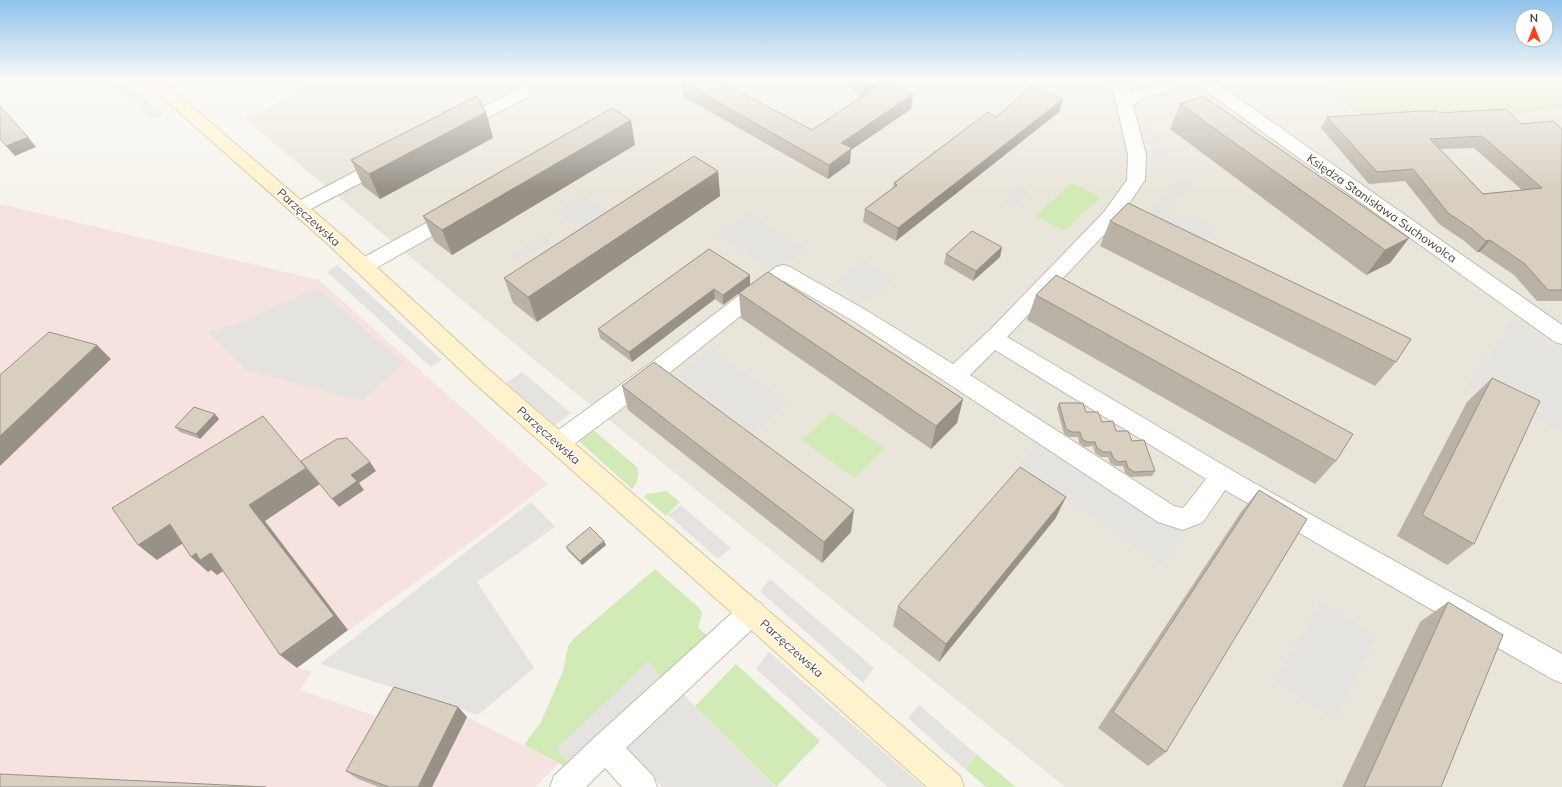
<svg xmlns="http://www.w3.org/2000/svg" width="1562" height="787" viewBox="0 0 1562 787" font-family="Mulish,sans-serif">
<style>
.residential{fill:#eae5da}
.medical{fill:#f6e3e0}
.green{fill:#d2eab5}
.parking{fill:#e5e3e0}
.lines{fill:none;stroke-linecap:round;stroke-linejoin:round}
.street-casing{stroke:#c2bbae;stroke-width:2}
.secondary-casing{stroke:#d6c79b;stroke-width:2}
.street{fill:#fff;fill-rule:evenodd}
.secondary{fill:#fff3cd;fill-rule:evenodd}
.wall{fill:#bab2a6;fill-rule:evenodd}
.shaded-wall{fill:#979187}
.building{fill:#d8cfc1;stroke:#979187;fill-rule:evenodd}
.labels{text-anchor:middle;dominant-baseline:central;stroke-width:3;stroke-linejoin:round;paint-order:stroke}
.street-label{font-size:12px;fill:#4b4439;stroke:#fff}
</style>
<rect width="100%" height="100%" fill="#f6f3ec"/>
<path class="residential" d="M316,80H1562V787H1065L532,358L245,119L293,95Z"/>
<path class="medical" d="M0,204L319,280L548,484L490,528L297,668L312,672L300,690L376,716L388,693L404,697L467,717L559,763L535,787H0Z"/>
<path class="green" d="M1413,80H1562V108L1505,115L1365,124L1327,83Z
M1072,183L1101,197L1064,231L1035,216Z
M832,412L885,448L855,478L801,440Z
M591,428L637,467C639,474 638,484 632,489L580,442L581,435Z
M666,491L680,502L666,516L644,497L646,494Z
M655,569L698,607L702,613L698,628L707,635L661,676L648,663L557,749L570,764L567,770L559,763L524,745L541,722L563,671L568,646L573,639Z
M736,664L820,741L776,787L695,706Z
M976,754L1016,787H986L965,769Z"/>
<path class="parking" d="M108,80H125L163,115L151,120Z
M1141,127H1153L1171,162H1159Z
M1180,177L1193,183L1166,214L1191,218L1217,225L1200,248L1131,217L1152,208Z
M1020,186L1030,191L1013,208L1002,203Z
M583,195L611,212L583,231L556,211Z
M748,213L807,249L775,273L716,235Z
M543,235L551,241L519,262L510,256Z
M862,259L895,278L869,301L836,282Z
M337,265L442,360L431,367L327,272Z
M317,288L404,363L362,401L247,370L207,332L242,322Z
M1512,318L1562,354V433L1467,385L1498,342Z
M711,348L788,403L755,433L678,375Z
M522,372L571,413L555,425L506,383Z
M1043,438L1186,531L1162,565L1017,467Z
M531,502L555,527L477,582L534,668L478,715L320,664Z
M681,505L731,548L718,559L668,515Z
M770,579L874,668L863,683L760,591Z
M1320,601L1377,636L1334,721L1275,680Z
M769,652L924,787H888L756,669Z
M648,662L661,676L570,764L556,749Z
M682,693L695,706L775,787H662L626,748Z
M919,705L976,754L965,769L908,718Z"/>
<g class="lines">
<defs>
<path id="street" d="M1111,80H1127L1130,93L1163,82L1164,80H1180L1176,88L1137,101L1133,105L1146,155L1145,180L1118,220L1007,337L1245,478L1562,654V683L1552,679L1225,490L1203,522L1183,530L1158,522L855,322L784,281L668,374L566,450L558,452L550,450L547,443L550,436L652,362L776,267L783,265L790,267L869,312L953,364L991,329L1104,212L1127,180L1128,155ZM995,350L1206,479L1185,506L1182,508L1174,506L970,375Z
M1193,80H1212L1562,325V344L1555,342L1195,83Z
M523,88L529,90L531,93L529,96L465,130L459,131L453,130L451,126L453,122L517,90Z
M385,158L391,159L394,163L391,167L305,212L299,214L293,212L290,208L293,204L379,159Z
M455,209L462,211L464,215L462,219L371,271L364,273L357,271L354,266L357,261L448,211Z
M752,600L761,603L765,612L761,621L626,748L653,776L657,787H622L605,768L586,787H550L554,776L595,737L743,603Z"/>
<path id="secondary" d="M143,80H161L345,238L487,368L960,776L964,787H927L471,380L331,247Z"/>
</defs>
<use href="#street" class="street-casing"/>
<use href="#secondary" class="secondary-casing"/>
<use href="#street" class="street"/>
<use href="#secondary" class="secondary"/>
</g>
<path class="wall" d="M838,80H886L913,94L911,109L851,150L850,163L828,179L684,97L682,82L812,130L861,97Z
M1063,99L1059,112L896,241L863,222L865,209L893,188L894,183L996,117Z
M1180,104L1409,238L1390,263L1366,275L1170,129Z
M486,112L493,138L380,199L363,186L351,160Z
M1439,113L1562,129V301H1537L1514,275L1480,252H1477L1463,240L1439,224L1405,181L1369,184L1321,128L1327,117ZM1474,148L1522,190L1483,194L1440,149Z
M635,145L452,255L434,241L423,216Z
M718,171L720,196L537,322L513,303L504,278Z
M1110,221L1396,362L1375,386L1100,246Z
M1002,247L1000,257L973,281L944,264L946,254Z
M750,275V285L963,399L957,423L931,449L741,318L739,293L723,305L715,299L632,362L600,338L598,329Z
M1036,295L1336,461L1315,484L1027,320Z
M1492,378L1474,544L1447,565L1397,536L1467,402Z
M622,386L851,532L822,563L628,410Z
M1059,403L1086,412L1132,441L1155,471L1152,476L1131,477L1125,473L1123,466H1115L1110,463L1108,457H1101L1095,453L1093,446L1084,447L1079,443L1078,437H1069L1064,434L1057,408Z
M215,414L219,419L200,439L180,432L175,427Z
M1259,490L1166,752L1148,766L1098,728L1241,512Z
M1066,497L1055,519L939,662L893,626L898,606Z
M606,545L582,565L568,551L566,547Z
M1448,602L1441,787H1342L1420,622Z
M458,707L467,717L432,787H379L358,779L346,771Z"/>
<path class="shaded-wall" d="M873,80H886L863,99L865,84Z
M913,94L911,109L851,150L850,163L828,179L829,165L841,143Z
M1063,99L1059,112L896,241L898,228Z
M486,112L493,138L380,199L369,174Z
M631,120L635,145L452,255L442,230Z
M28,137L36,147L15,156L6,146Z
M718,171L720,196L537,322L528,297Z
M1409,238L1390,263L1366,275L1385,250Z
M1490,240L1480,252H1477L1486,241Z
M1002,247L1000,257L973,281L976,271Z
M750,275V285L723,305V295Z
M714,289L715,299L632,362L629,352Z
M97,345L111,359L0,466V436Z
M963,399L957,423L931,449L936,426Z
M215,414L219,419L200,439L196,434Z
M370,462L376,471L359,483L364,490L339,507L332,499L351,475Z
M306,468L320,484L265,521L348,630L297,668L280,655L249,505Z
M1066,497L1055,519L939,662L946,644Z
M854,510L851,532L822,563L824,542Z
M170,524L188,540L157,560L138,545Z
M604,541L606,545L582,565L580,561Z
M196,553H211L228,568L217,575L211,570L208,572L191,557Z
M458,707L467,717L432,787H418Z"/>
<path class="building" d="M683,80H717L812,130L885,81L913,94L841,143L852,148L829,165L682,82Z
M859,80H873L865,84Z
M1032,86L1063,99L898,228L865,209L897,185L894,183L988,112L996,117Z
M477,96L486,112L369,174L351,160Z
M1203,96L1409,238L1385,250L1180,104Z
M0,106L28,137L6,146L0,139Z
M612,108L631,120L442,230L423,216Z
M1506,109L1521,124L1553,121L1562,129V290H1548L1525,264L1490,240L1486,241L1472,229L1448,213L1413,169L1377,172L1327,117L1422,111H1437L1439,113ZM1482,136L1542,188L1483,194L1430,139Z
M694,156L718,171L528,297L504,278Z
M1128,203L1411,339L1396,362L1110,221Z
M972,231L1002,247L976,271L946,254Z
M709,249L750,275L723,295L714,289L629,352L598,329Z
M768,272L963,399L936,426L739,293Z
M1056,275L1353,434L1336,461L1036,295Z
M49,332L97,345L0,436V375Z
M654,362L854,510L824,542L622,386Z
M1492,378L1540,401L1474,544L1422,515Z
M1059,403H1083L1086,412H1098L1102,422L1113,421L1116,431H1128L1132,441L1144,440L1155,471L1134,472L1128,468L1126,461L1118,462L1113,458L1111,452H1103L1097,448L1095,442H1087L1082,439L1080,432H1072L1066,429Z
M194,407L215,414L196,434L175,427Z
M263,416L306,468L249,505L334,616L280,655L211,553L200,560L196,553L191,557L170,524L138,545L112,508Z
M347,438L370,462L351,475L357,481L332,499L301,461L337,439Z
M1020,467L1066,497L946,644L898,606Z
M1259,490L1307,519L1166,752L1113,712Z
M590,527L604,541L580,561L566,547Z
M1448,602L1503,635L1441,787H1364Z
M394,687L458,707L418,787H389L346,771Z
M0,774L266,787H0Z"/>
<linearGradient id="sky" x2="0" y2="1"><stop stop-color="#8fc1ec"/><stop offset="0.42" stop-color="#fbfaf6"/><stop offset="1" stop-color="#fbfaf6" stop-opacity="0"/></linearGradient>
<rect width="1562" height="190" fill="url(#sky)"/>
<g class="labels">
<g class="street-label">
<text transform="translate(1382 208) rotate(35)">Księdza Stanisława Suchowolca</text>
<text transform="translate(309 217) rotate(42)">Parzęczewska</text>
<text transform="translate(549 435) rotate(42)">Parzęczewska</text>
<text transform="translate(792 648) rotate(42)">Parzęczewska</text>
</g>
</g>
<g transform="translate(1534 28)"><circle r="19" fill="#ffffff" stroke="#b7b4b0"/>
<path d="M0-3L7 15L0 10L-7 15Z" fill="#fc3f1d"/>
<text y="-6" font-size="11" font-weight="bold" text-anchor="middle" fill="#4b4439">N</text>
</g>
</svg>
